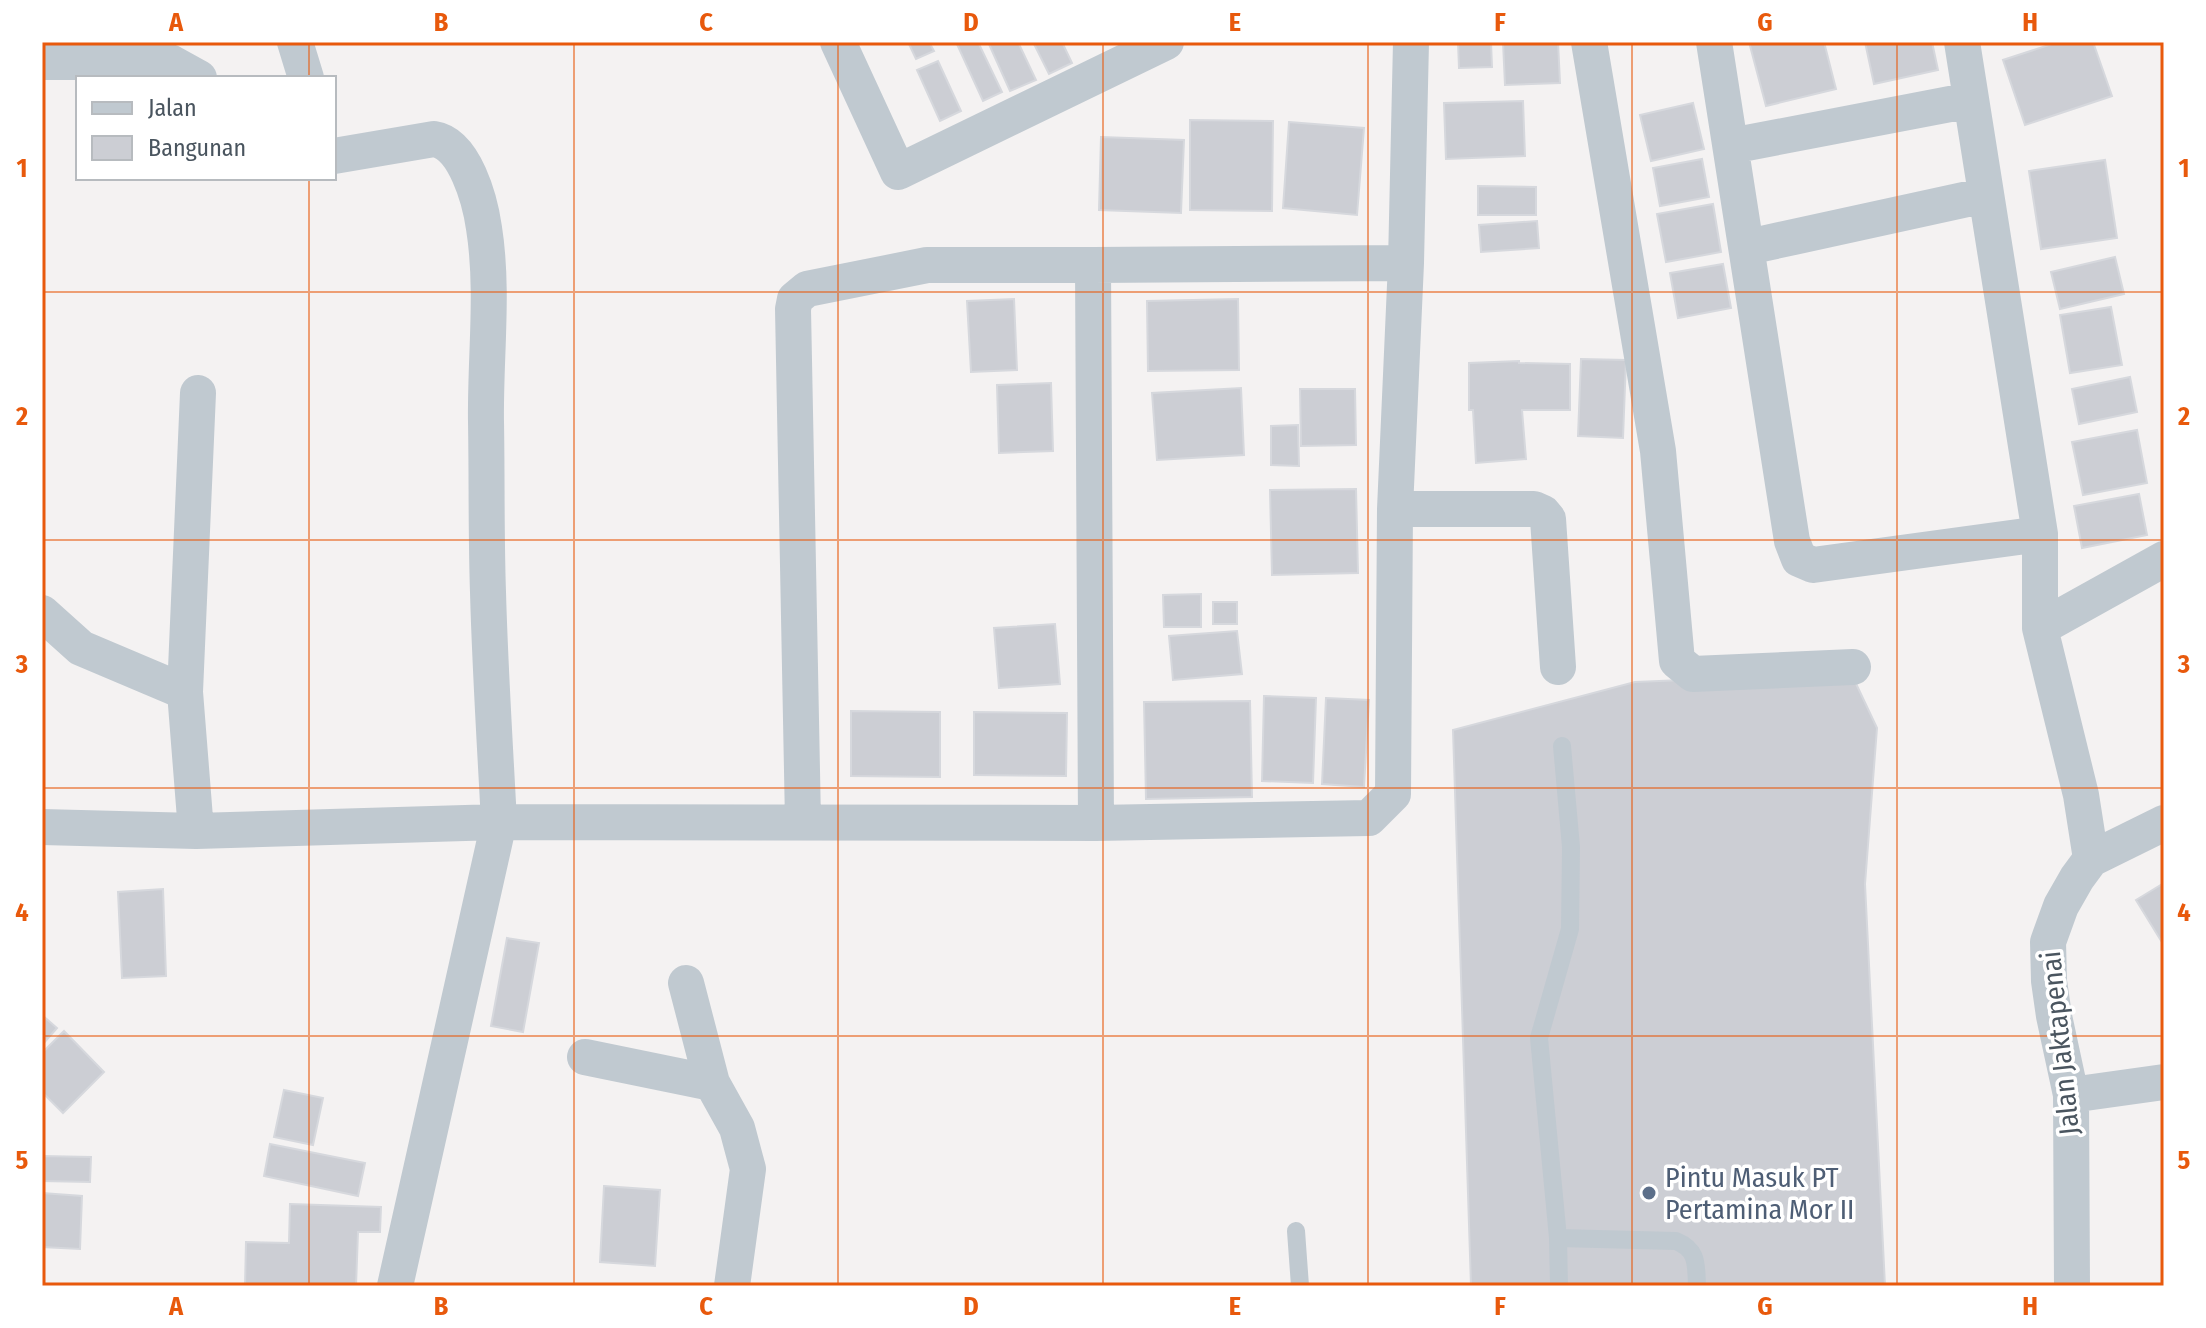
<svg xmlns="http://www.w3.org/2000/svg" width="2206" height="1328" viewBox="0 0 2206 1328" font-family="'Fira Sans Condensed',sans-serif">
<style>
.building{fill:#ccced4;stroke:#d6d8dd;stroke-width:2}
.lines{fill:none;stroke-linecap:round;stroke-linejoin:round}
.lane{stroke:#c0c9d0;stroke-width:18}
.street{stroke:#c0c9d0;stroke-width:36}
.grid{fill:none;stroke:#e8590c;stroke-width:2;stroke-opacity:0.55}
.service-dot{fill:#5c6f8a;stroke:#fff;stroke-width:3}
.labels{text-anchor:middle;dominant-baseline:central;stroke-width:7;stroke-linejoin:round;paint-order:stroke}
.street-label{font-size:28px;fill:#4a555f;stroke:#fff}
.service-label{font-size:28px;fill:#4e5e75;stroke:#fff;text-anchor:start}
.neatline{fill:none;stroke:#e8590c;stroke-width:3}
.grid-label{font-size:26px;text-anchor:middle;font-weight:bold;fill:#e8590c}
</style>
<rect width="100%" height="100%" fill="#f4f2f2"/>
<path class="building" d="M908,42H929L934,51L916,59Z
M956,42H978L1002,92L983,101Z
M988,42H1018L1036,80L1010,91Z
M1033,42H1062L1072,63L1049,74Z
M1458,42H1491L1492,67L1459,68Z
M1503,42H1558L1560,83L1505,85Z
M1749,42H1824L1836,89L1766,106Z
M1865,42H1932L1938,70L1874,84Z
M2058,42H2093L2112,96L2025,125L2003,60Z
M938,61L961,111L940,121L917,70Z
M1523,101L1525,156L1446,159L1444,103Z
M1693,103L1704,149L1651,161L1640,115Z
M1190,120L1273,121L1272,211L1190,210Z
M1289,122L1364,128L1357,215L1283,208Z
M1101,137L1184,140L1181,213L1099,210Z
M1702,159L1709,197L1660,206L1653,168Z
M2105,160L2117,238L2041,249L2029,171Z
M1478,186L1536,187V215H1478Z
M1713,204L1721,252L1666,262L1657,214Z
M1537,221L1539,248L1481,252L1479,225Z
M2115,257L2124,294L2060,309L2051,272Z
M1723,264L1731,308L1678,318L1670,273Z
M1014,299L1017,370L971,372L967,301Z
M1238,299L1239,370L1148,371L1147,301Z
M2111,307L2122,365L2070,373L2060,315Z
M1581,359L1626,360L1623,438L1578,436Z
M1519,361V363L1570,364V410H1522L1526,459L1476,463L1473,410H1469V363Z
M2130,377L2137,412L2079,424L2072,389Z
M1051,383L1053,451L999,453L997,385Z
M1241,388L1244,455L1157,460L1152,393Z
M1300,389H1355L1356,445L1301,446Z
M1298,425L1299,466L1271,465V426Z
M2137,430L2147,483L2083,495L2072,442Z
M1356,489L1358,573L1272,575L1270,490Z
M2139,494L2147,535L2082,548L2074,506Z
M1201,594V627H1164L1163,595Z
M1213,602H1237V624H1213Z
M1055,624L1060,684L999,688L994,628Z
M1237,631L1242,674L1173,680L1169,636Z
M1851,673L1877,728L1865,884L1885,1286H1471L1453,730L1635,682Z
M1264,696L1316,698L1313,783L1262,781Z
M1326,698L1369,700L1364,787L1322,784Z
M1250,701L1252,797L1146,799L1144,702Z
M851,711L940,712V777L851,776Z
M974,712L1067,713L1066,776L974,775Z
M2164,883V943L2163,944L2136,900Z
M163,889L166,976L122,978L118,892Z
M507,938L539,943L523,1032L491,1026Z
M42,1015L57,1028L42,1045Z
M64,1031L104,1072L63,1113L42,1092V1053Z
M284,1090L323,1098L313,1145L274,1137Z
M270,1144L365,1163L358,1196L264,1176Z
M42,1156L91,1157L90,1182L42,1181Z
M604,1186L660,1190L655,1266L600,1262Z
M42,1193L82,1196L80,1249L42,1247Z
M290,1204L381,1207L380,1232H358L356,1286H245L246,1242L289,1243Z"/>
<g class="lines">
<path class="lane" d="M1562,746L1571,847L1570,929L1539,1038L1558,1238L1676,1241C1698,1250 1696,1264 1697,1286
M1296,1231L1300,1286
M1558,1238L1559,1286"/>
<path class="street" d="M295,42L306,78
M838,42L898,172L1166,42
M1589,42L1658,451L1677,661L1693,674L1853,667
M1714,42L1792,541L1799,559L1813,565L2040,534
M1962,42L2040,534V628L2081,795L2091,859
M42,62H170L199,78
M1731,146L1971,100
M334,156L434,139C465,144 480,200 484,228C494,291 485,358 486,422C487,478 486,535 488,592C490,668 495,745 499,822L1096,823L1369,818L1393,794L1395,509L1406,263L1411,42
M1748,247L1986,195
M1395,509H1534L1543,513L1548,519L1558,667
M42,613L81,648L185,692L196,831
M2040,628L2164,559
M185,692L198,393
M803,822L793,309L795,299L807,289L927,265H1093
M1096,823L1093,265L1406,263
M42,827L196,831L499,822L395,1286
M686,983L712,1083L737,1128L748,1169L732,1286
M585,1057L712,1083
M2071,1095L2164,1082
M2072,1286L2071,1095L2054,1016L2049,981L2048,942L2061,906L2077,878L2091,859L2164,823"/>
</g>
<path class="grid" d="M309,42V78M574,42V1286M838,42V1286M1103,42V1286M1368,42V1286M1632,42V1286M1897,42V1286M309,178V1286M42,292H2164M42,540H2164M42,788H2164M42,1036H2164"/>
<circle class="service-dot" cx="1649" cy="1193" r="8"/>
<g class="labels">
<g class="street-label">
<text transform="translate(2060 1043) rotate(-96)">Jalan Jaktapenai</text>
</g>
<g class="service-label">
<text x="1665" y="1177">Pintu Masuk PT<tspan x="1665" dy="32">Pertamina Mor II</tspan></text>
</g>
</g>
<rect width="2206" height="1328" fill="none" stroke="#ffffff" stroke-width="88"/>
<rect x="76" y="76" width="260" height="104" fill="#ffffff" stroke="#b7bbbf" stroke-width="2"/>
<rect x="92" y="102" width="40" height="12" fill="#c0c9d0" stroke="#b7bbbf" stroke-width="2"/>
<text x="148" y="116" font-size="24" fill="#4a555f">Jalan</text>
<rect x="92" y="136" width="40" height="24" fill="#ccced4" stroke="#b7bbbf" stroke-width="2"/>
<text x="148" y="156" font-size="24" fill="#4a555f">Bangunan</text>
<rect x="44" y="44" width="2118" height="1240" class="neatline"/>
<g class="grid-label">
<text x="176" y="31">A</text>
<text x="441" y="31">B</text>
<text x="706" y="31">C</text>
<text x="971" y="31">D</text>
<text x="1235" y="31">E</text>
<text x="1500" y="31">F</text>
<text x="1765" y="31">G</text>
<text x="2030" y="31">H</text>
<text x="22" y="177">1</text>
<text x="2184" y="177">1</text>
<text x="22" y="425">2</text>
<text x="2184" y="425">2</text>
<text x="22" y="673">3</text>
<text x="2184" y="673">3</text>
<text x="22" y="921">4</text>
<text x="2184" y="921">4</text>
<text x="22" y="1169">5</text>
<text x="2184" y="1169">5</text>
<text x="176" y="1315">A</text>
<text x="441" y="1315">B</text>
<text x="706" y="1315">C</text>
<text x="971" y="1315">D</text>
<text x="1235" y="1315">E</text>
<text x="1500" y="1315">F</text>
<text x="1765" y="1315">G</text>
<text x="2030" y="1315">H</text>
</g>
</svg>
